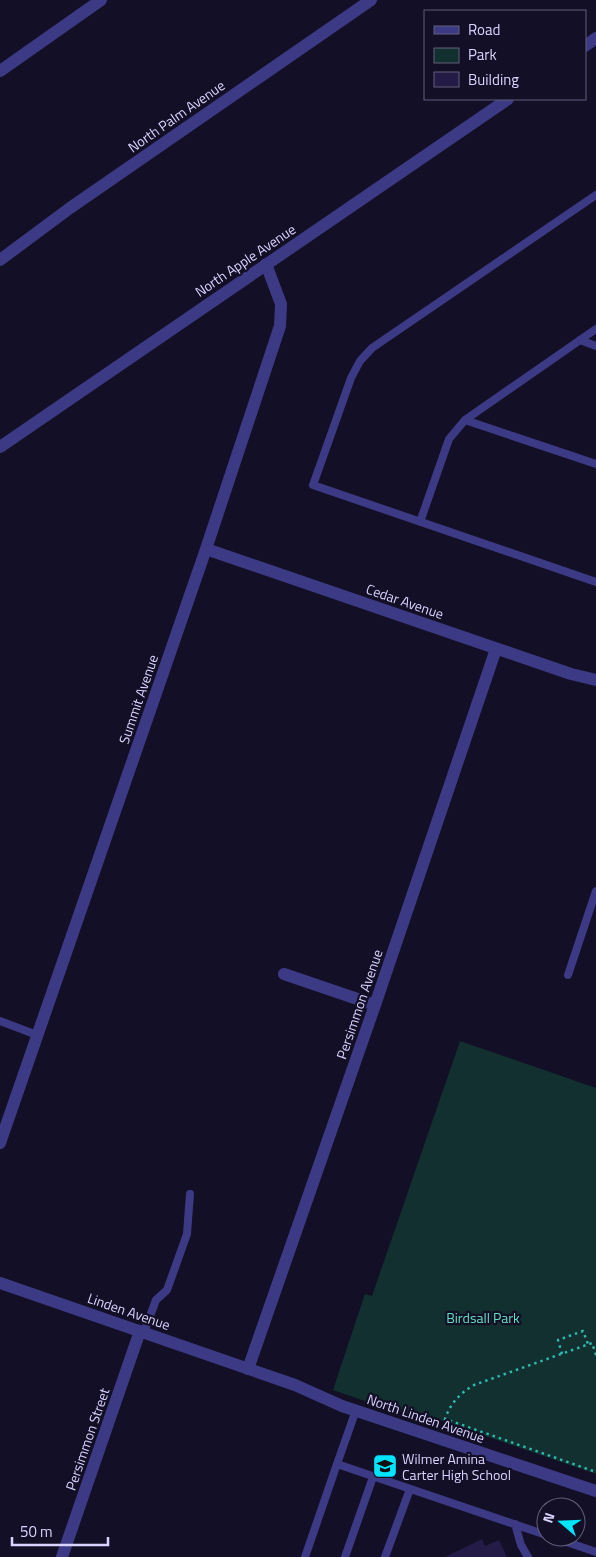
<svg xmlns="http://www.w3.org/2000/svg" width="596" height="1557" viewBox="0 0 596 1557" font-family="'Titillium Web',sans-serif">
<style>
.green{fill:#12302f}
.building{fill:#241b47}
.lines{fill:none;stroke-linecap:round;stroke-linejoin:round}
.path{stroke:#2fb8b0;stroke-width:2.5;stroke-dasharray:2.5 4;stroke-linecap:butt}
.service{stroke:#3d3a85;stroke-width:8}
.minor{stroke:#3d3a85;stroke-width:12}
.tertiary{stroke:#3d3a85;stroke-width:12}
.labels{text-anchor:middle;dominant-baseline:central;stroke-width:4.5;stroke-linejoin:round;paint-order:stroke}
.street-label{font-size:14px;fill:#d9d4ff;stroke:#130f26}
.park-label{font-size:14px;fill:#5fe0c0;stroke:#130f26}
.poi-label{font-size:14px;fill:#d9d4ff;stroke:#130f26;text-anchor:start}
</style>
<rect width="100%" height="100%" fill="#130f26"/>
<path class="green" d="M460,1041L596,1088V1474L433,1418C398,1415 366,1401 333,1390L365,1294L372,1296Z"/>
<path class="building" d="M482,1539L485,1546L499,1540L507,1557H445Z"/>
<g class="lines">
<path class="path" d="M562,1354L558,1340L583,1331L588,1344
M596,1355L592,1343L474,1385C460,1393 450,1404 445,1419L596,1472"/>
<path class="service" d="M596,195L372,348L360,361L351,378L313,485L596,582
M580,340L596,346
M465,420L596,464
M420,522L449,439L465,420L596,329
M568,975L596,891
M0,1021L37,1035
M144,1332L156,1300L167,1290L187,1234L190,1194
M356,1410L337,1464L546,1535
M515,1524L521,1545L528,1557
M552,1537L596,1552
M305,1557L337,1464
M345,1557L373,1477
M385,1557L410,1489"/>
<path class="minor" d="M585,46L596,38
M0,71L101,0
M0,260L70,208L371,0
M0,447L508,99
M206,549L571,674L596,680
M284,974L375,1005
M0,1143L206,549L280,326L281,304L266,264
M248,1369L375,1005L496,649"/>
<path class="tertiary" d="M0,1283L295,1385L342,1406L596,1491
M62,1557L140,1331"/>
</g>
<defs>
<symbol id="school-square" viewBox="-11 -11 22 22"><rect x="-9" y="-9" width="18" height="18" rx="4" fill="#00e5ff" stroke="#130f26"/><path d="M0-5L7-2L0 1L-7-2ZM-4 1L0 2.5L4 1V4Q0 6-4 4Z" fill="#111"/></symbol>
</defs>
<g fill-rule="evenodd">
<use href="#school-square" x="371" y="1452" width="28" height="28"/>
</g>
<g class="labels">
<g class="street-label">
<text transform="translate(176 116) rotate(-35)">North Palm Avenue</text>
<text transform="translate(245 260) rotate(-34)">North Apple Avenue</text>
<text transform="translate(405 601) rotate(19)">Cedar Avenue</text>
<text transform="translate(138 699) rotate(-71)">Summit Avenue</text>
<text transform="translate(359 1004) rotate(-71)">Persimmon Avenue</text>
<text transform="translate(129 1311) rotate(19)">Linden Avenue</text>
<text transform="translate(426 1418) rotate(19)">North Linden Avenue</text>
<text transform="translate(87 1439) rotate(-71)">Persimmon Street</text>
</g>
<g class="park-label">
<text x="483" y="1317">Birdsall Park</text>
</g>
<g class="poi-label">
<text x="402" y="1458">Wilmer Amina<tspan x="402" dy="16">Carter High School</tspan></text>
</g>
</g>
<rect x="424" y="10" width="162" height="90" fill="#130f26" stroke="#625e7d"/>
<rect x="434" y="26" width="25" height="8" fill="#3d3a85" stroke="#625e7d"/>
<text x="468" y="35" font-size="15" fill="#d9d4ff">Road</text>
<rect x="434" y="48" width="25" height="15" fill="#12302f" stroke="#625e7d"/>
<text x="468" y="60" font-size="15" fill="#d9d4ff">Park</text>
<rect x="434" y="72" width="25" height="15" fill="#241b47" stroke="#625e7d"/>
<text x="468" y="85" font-size="15" fill="#d9d4ff">Building</text>
<g transform="translate(561 1522) rotate(289)"><circle r="24" fill="#130f26" stroke="#625e7d"/>
<path d="M0-4L9 19L0 12L-9 19Z" fill="#00e5ff"/>
<text y="-8" font-size="14" font-weight="bold" text-anchor="middle" fill="#d9d4ff">N</text>
</g>
<path d="M12 1537v8h96v-8" fill="none" stroke="#d9d4ff" stroke-width="2.5"/>
<text x="20" y="1537" font-size="15" fill="#d9d4ff" stroke="#130f26" stroke-width="4" paint-order="stroke">50 m</text>
</svg>
